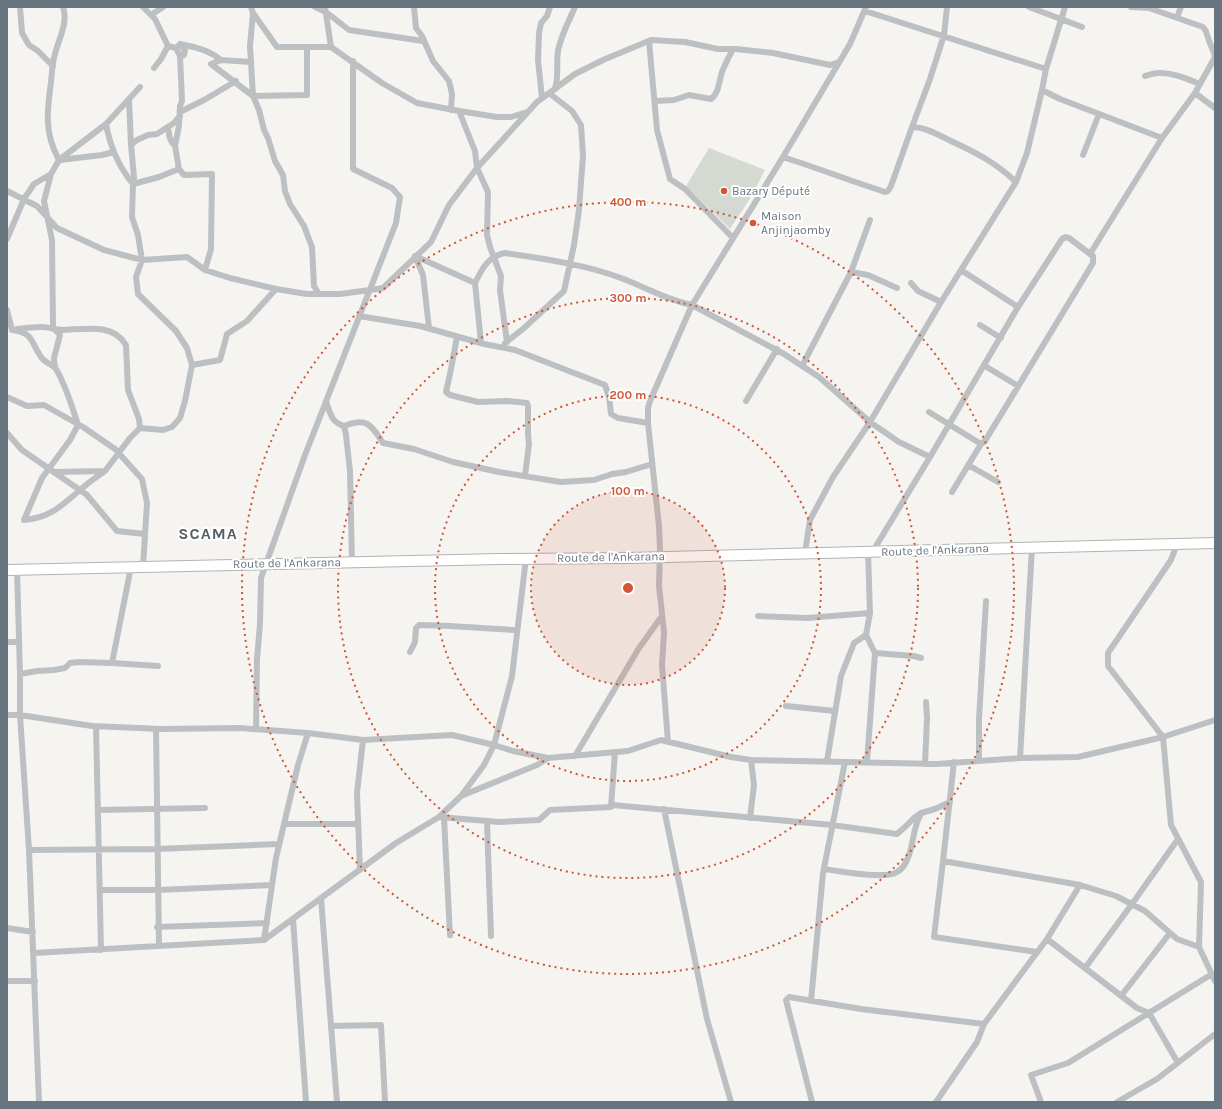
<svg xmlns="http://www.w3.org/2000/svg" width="1222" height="1109" font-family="Karla,sans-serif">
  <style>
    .green { fill: #d4d9d1 }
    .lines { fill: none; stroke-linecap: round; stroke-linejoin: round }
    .primary-casing { stroke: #b0b4b7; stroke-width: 12 }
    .street { stroke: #bcc0c3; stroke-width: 6 }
    .primary { stroke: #fff; stroke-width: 10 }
    .ring { fill: none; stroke: #d05636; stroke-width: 2; stroke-dasharray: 2 4 }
    .poi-dot { fill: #d05636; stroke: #fff; stroke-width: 1.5 }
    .labels { text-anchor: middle; stroke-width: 4; stroke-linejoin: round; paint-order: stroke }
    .poi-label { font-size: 12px; fill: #67757f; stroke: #fff; text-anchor: start }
    .street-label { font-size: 12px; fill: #67757f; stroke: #fff }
    .district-label { font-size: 16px; font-weight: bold; letter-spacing: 1px; fill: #545e65; stroke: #fff }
    .centre { fill: #d05636; stroke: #fff; stroke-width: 2 }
    .ring-label { font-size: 12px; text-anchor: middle; font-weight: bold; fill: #d05636; stroke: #fff; stroke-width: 4; stroke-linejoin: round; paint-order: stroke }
  </style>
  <rect width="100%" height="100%" fill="#f5f4f1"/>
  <path class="green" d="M709,148L765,170L751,197L730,229L686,186Z"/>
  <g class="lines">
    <g class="primary-casing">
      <path id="primary" d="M7,570L500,559L629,558L1215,543"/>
    </g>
    <path class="street" d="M20,7L22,33L29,45L38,51L53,66
      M143,7L155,19L168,46L176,48
      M251,7L253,13L277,47H331L382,83L417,103L459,111L475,151L477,168L488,192L487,235L490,247L501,276L500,290L507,342
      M315,7L326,12L349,30L423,41
      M325,7L331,47
      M414,7L416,28L422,36L433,61L449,81L452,94L451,110
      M866,7L850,44L783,157L692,305L784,354L819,377L870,422L899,442L930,457L873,551
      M1029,7L1082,27
      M865,11L1046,69
      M253,13L250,46L253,96L259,110L264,130L268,138L275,161L283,175L285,191L290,204L304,226L312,247L314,286L319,294
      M151,15L163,7
      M1177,17L1181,7
      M649,41L657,130L670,179L685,189L733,238
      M180,44L185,50L184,55L180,56L176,48L180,44C195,47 209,50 221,60
      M180,56L182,101L180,106L179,126L175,146L179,169L184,175L212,174L211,249L205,270
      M251,62L221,60L211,64L253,96L307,95V47
      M154,68L161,59L168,46
      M1145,76C1149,75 1154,73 1158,73C1172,72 1187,79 1200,84
      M140,87L106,124C110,146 119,167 133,184L134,177L131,145L137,140L148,135L157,134L174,123L180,116
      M555,89C559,76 556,64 558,51C561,35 569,21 575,7
      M1042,90L1060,99L1162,138
      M1195,93L1215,108
      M542,98L538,60L539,33L541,23L547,16L550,7
      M129,99L131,145
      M655,101L674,100L689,95L711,99C719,93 719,81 722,72C725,64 729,57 733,49
      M459,111L497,117H511L527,112
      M180,112L204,100L236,81
      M168,127C169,134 169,141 175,146
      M912,127L930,79L944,35L947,7
      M1083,155L1099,114
      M783,157C817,168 851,181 885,192L888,191L891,186L912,127C926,127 940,136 953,142C977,153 996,163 1016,182
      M59,160C44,133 47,111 51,82C52,74 52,66 54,58C57,42 69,23 63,7
      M60,160L102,155L114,152
      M7,191L37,206L57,228L104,250L142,260L187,257L205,270L230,278L276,289L307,294H340L370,290L383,288L431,242L449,205L477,168L537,102L575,74L603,60L651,40L685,42L718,49H736L773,53L830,65L839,62
      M7,239L24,199L34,184L51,174
      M415,256L475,283L481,343
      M415,256L423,275L429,328
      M961,270L1018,307
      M851,272L868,275L897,288
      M475,283C482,269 488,256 505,253C544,259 583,264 621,278C645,287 667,300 692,305L650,401L648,408V423L659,526L660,549L659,586L664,632L662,665L668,742
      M911,283L918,291L941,302
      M7,310L12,330
      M359,316L420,326L484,344L515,350L605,385L609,397L611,414L618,418L648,423
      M980,325L1001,338
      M17,329C25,328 34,327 42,327C49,327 56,330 63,330C85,329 113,323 126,345L128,390L139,419L140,428
      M12,330C34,333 30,341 41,357C45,363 52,364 56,369C66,386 72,406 78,425L70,440L42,478L24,520
      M457,337L451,369L446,392L450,395L478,402L507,401L527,403L528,406V434L529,444L525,476
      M505,343L523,329L564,291L574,245L579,210L583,155L581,125L572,111L549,93
      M192,365L220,360L227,334L247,321L276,289
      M802,366L851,272L870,220
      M985,366L1018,386
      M55,368L54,358L60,335L54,329L53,325L52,240L44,201L51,174L59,160L106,124
      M7,397L27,406L44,405L83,427L115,449L142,479L147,503L143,567
      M746,401L777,349
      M326,402C331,414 331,422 344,426C366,417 371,424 383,443L414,449L453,462L499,472L561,482L594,480L612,474L626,472L652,464
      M929,412L981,444L985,441L1093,263V256L1090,254
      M344,426L346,435L350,471L352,562
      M7,433L22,450L87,495L117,531L145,534
      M930,457L1018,307L1062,239L1066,237L1069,238L1090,254L1162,138L1195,93L1215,57C1214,51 1212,49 1210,43C1207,38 1208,32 1203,27L1149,8L1131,7
      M968,465L998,482
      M55,472L105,471L130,438L140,428L163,430L172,427L180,418L185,401L192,365L187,348L176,331L138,294L136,277L142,260L138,235L132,217L133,184L159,177L179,169
      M952,492L981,444
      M24,520C50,518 61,506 80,490C88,483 96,477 105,471
      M1177,544L1171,560L1108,653V666L1163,737L1171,825L1201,882L1199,947L1215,981
      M868,551L870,613L866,635L875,653L914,656L921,658
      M805,552L810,520L833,477L870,422L941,302L1016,182L1027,153L1042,90L1046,69L1065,7
      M131,567L112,663L158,666
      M17,569L20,674V715L29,850L39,1102
      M758,616L807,618L870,613
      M7,642H19
      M410,652L415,642L416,628L419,625C452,625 484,629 517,630
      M20,674L37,671L54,670L65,668L70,663L80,662L112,663
      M786,706L835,711
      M7,715H20L92,726L161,729L240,728L308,733L298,765L276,858L264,940
      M96,727L101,950
      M156,729L159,946
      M256,729L257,659L260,624L261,578L305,455L396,223L400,197L392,188L353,169V61
      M308,733L363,740
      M575,756L639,648L662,616
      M1020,758L1078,757L1163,737L1215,720
      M979,760V719L986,601
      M827,761L841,676L854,643L866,635
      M867,762L875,653
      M954,762L943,861L1080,885L1116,896L1145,911L1177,939L1199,947
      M925,764L927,719L926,702
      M461,796L537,765L548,758L628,751L661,740L731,757L751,760L937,764L1020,758L1032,547
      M612,805L832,825L897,834L905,827L914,818L921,813L935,809L950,802
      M664,809L707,1019L731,1102
      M98,810L205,808
      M439,817L499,822L539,820L550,810L611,807L615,752
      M444,818L450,935
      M750,818L754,785L751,760
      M487,822L491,936
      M284,824H358
      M29,850L157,849L279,844
      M943,861L934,937L1037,952
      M824,869C839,871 885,880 897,872C903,869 907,861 909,855C914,841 913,827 921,814
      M360,870L357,793L363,740L452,735L494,745L513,751L548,758
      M100,890H158L272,885
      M321,898L337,1102
      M293,919L306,1102
      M157,927L267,923
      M7,928L33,932
      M1047,939L1080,885
      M34,953L264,940L396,843L439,817L461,796L484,765L494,745L512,676L526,558
      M1085,968L1132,904L1178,839
      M7,981H35
      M1121,996L1170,933
      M811,1001L823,873L845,762
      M331,1026L381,1025L385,1102
      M812,1102L786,1000L789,997L861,1009L984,1024L1047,939L1137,1008L1149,1013L1178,1063
      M936,1102L977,1042L984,1024
      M1041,1102L1031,1075L1068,1063L1212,974
      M1117,1102L1157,1079L1215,1034"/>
    <use href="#primary" class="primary"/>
  </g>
  <circle cx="628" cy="588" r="97" fill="#d05636" fill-opacity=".12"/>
  <g class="ring">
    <circle cx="628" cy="588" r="97"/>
    <circle cx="628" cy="588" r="193"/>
    <circle cx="628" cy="588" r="290"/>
    <circle cx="628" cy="588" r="386"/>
  </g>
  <g class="poi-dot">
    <circle cx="724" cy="191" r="4"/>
    <circle cx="753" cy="223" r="4"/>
  </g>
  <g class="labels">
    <g class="poi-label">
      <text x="732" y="195">Bazary Député</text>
      <text x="761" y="220">Maison<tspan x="761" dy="14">Anjinjaomby</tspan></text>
    </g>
    <g class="street-label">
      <text transform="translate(935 550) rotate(-2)" y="4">Route de l'Ankarana</text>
      <text transform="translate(611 557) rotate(-1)" y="4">Route de l'Ankarana</text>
      <text transform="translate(287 563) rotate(-1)" y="4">Route de l'Ankarana</text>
    </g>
    <g class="district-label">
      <text x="208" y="539">SCAMA</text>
    </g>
  </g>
  <circle cx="628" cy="588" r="6" class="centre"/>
  <g class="ring-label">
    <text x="628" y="206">400 m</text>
    <text x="628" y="302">300 m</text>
    <text x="628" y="399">200 m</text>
    <text x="628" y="495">100 m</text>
  </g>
  <rect width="1222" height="1109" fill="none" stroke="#67757f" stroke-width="16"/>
</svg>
